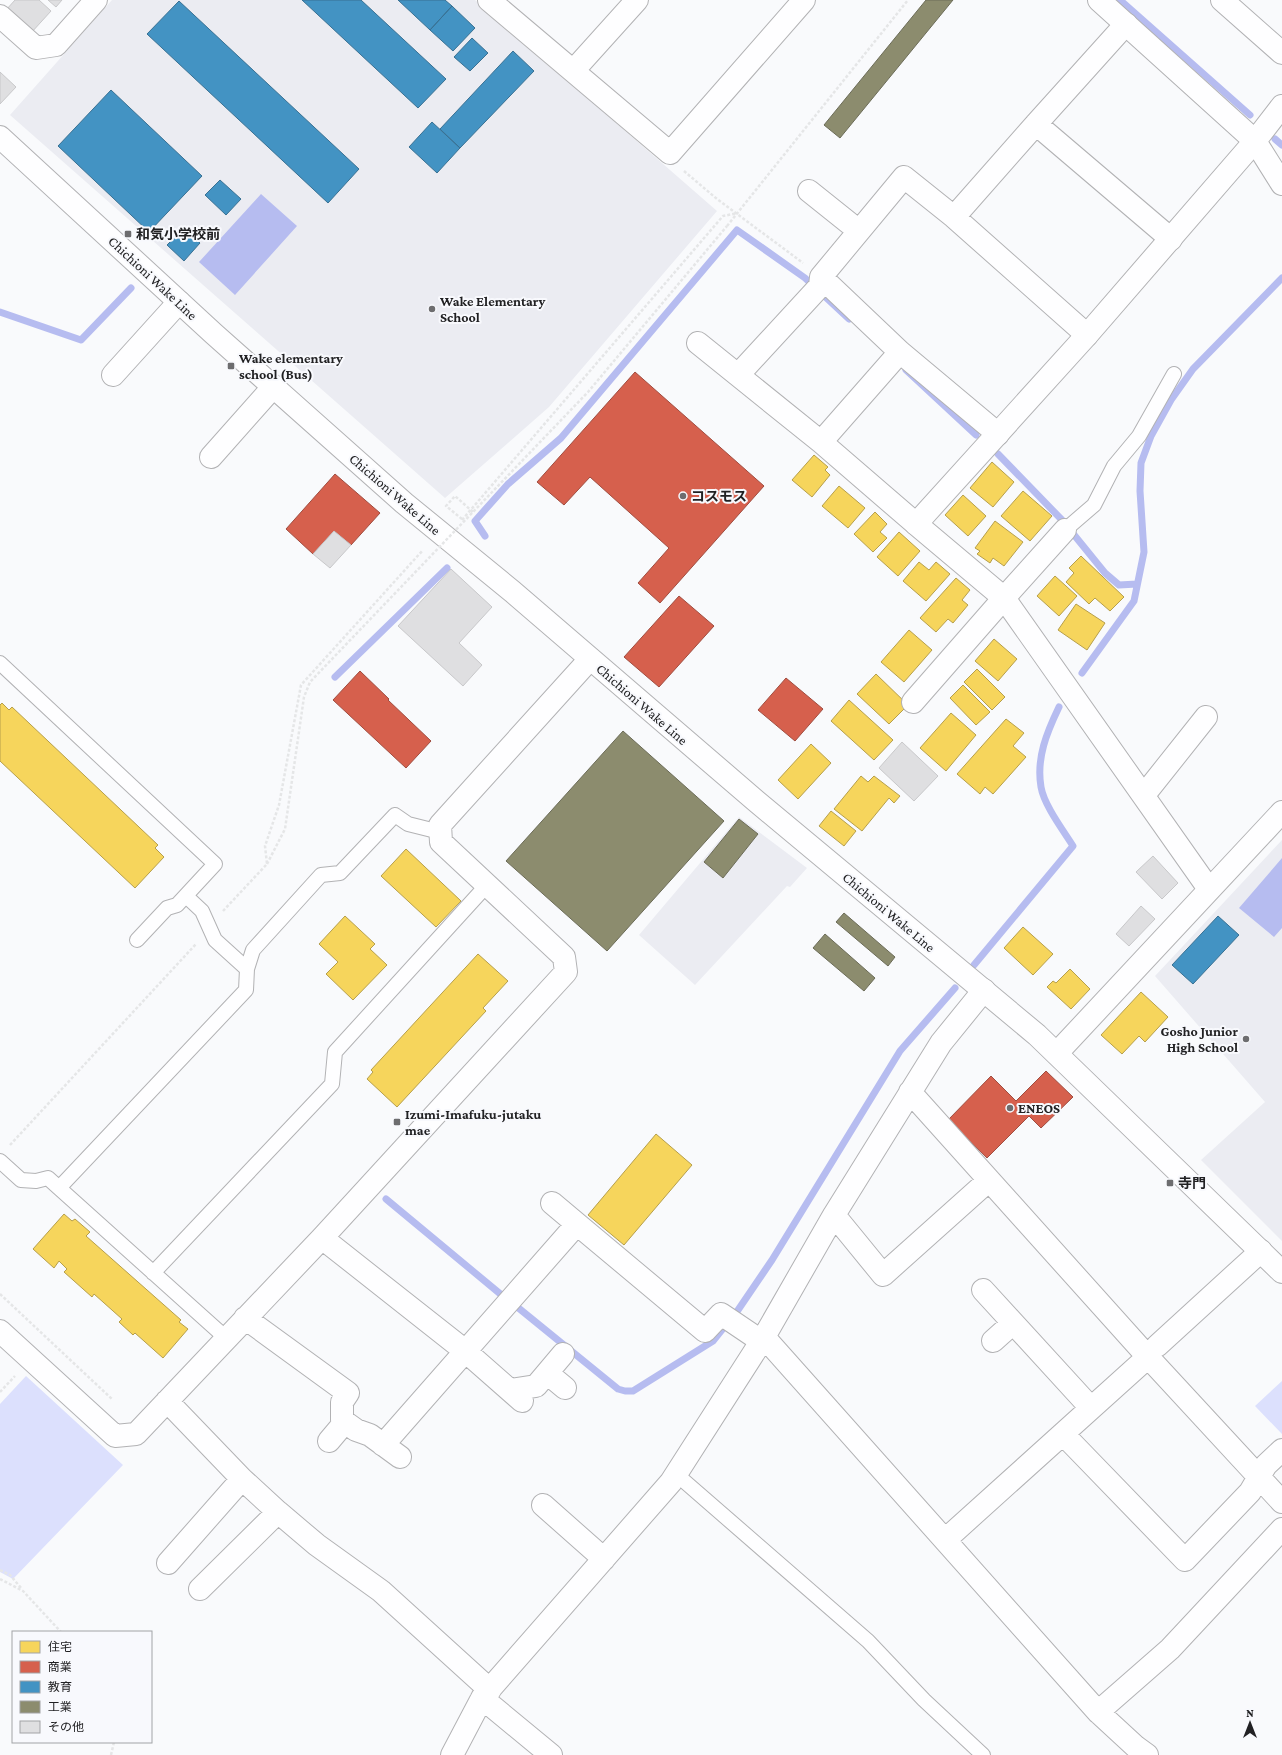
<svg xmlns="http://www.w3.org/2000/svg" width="1282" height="1755" font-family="'Crimson Pro','Noto Sans JP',serif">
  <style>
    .built { fill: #ebecf2 }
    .green { fill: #dce0fd }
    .water { fill: #b6bcf0 }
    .homes { fill: #f6d55c; stroke: #b69f4b }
    .shops { fill: #d6604d; stroke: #a04d40 }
    .schools { fill: #4393c3; stroke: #397193 }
    .industry { fill: #8c8c6e; stroke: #6c6c58 }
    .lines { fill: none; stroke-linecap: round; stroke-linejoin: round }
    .stream { stroke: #b6bcf0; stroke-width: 7 }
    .building { fill: #dfdfe1; stroke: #c8c8ca }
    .service-casing { stroke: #b2b2b4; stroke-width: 16 }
    .minor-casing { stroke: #b2b2b4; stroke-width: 24 }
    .tertiary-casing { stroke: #b2b2b4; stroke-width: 24 }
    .secondary-casing { stroke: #b2b2b4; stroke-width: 24 }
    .path { stroke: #e5e6e7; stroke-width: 2.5; stroke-dasharray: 3 2; stroke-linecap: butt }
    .service { stroke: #fefeff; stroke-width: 14 }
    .minor { stroke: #fefeff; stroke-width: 22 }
    .tertiary { stroke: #fefeff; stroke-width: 22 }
    .secondary { stroke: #fefeff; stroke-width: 22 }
    .path-bridge { stroke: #e5e6e7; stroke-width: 2.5; stroke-dasharray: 3 2; stroke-linecap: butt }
    .poi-dot { fill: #6d6d6f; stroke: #f8f9fd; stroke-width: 1.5 }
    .labels { text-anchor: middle; stroke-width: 4; stroke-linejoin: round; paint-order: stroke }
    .poi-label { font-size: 14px; font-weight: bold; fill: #212123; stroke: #f8f9fd; text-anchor: start }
    .street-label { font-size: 14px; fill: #212123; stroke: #f8f9fd }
  </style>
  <rect width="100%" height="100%" fill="#f9fafc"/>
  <path class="built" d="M112,0H475L717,211L549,407L445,498L10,115Z
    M739,817L807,868L790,887L787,886L695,985L639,935Z
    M1282,840V1241L1201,1160L1265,1102L1155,976Z"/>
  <path class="green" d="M26,1376L123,1465L13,1579L0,1572V1404Z
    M1282,1381V1434L1255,1406Z"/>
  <path class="water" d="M261,194L297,226L235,295L199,262Z
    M1282,858V928L1274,937L1239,908Z"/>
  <path class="homes" d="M814,455L828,467L825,470L830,475L812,497L792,480Z
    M992,462L1014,482L993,507L970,488Z
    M839,486L865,508L848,528L822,506Z
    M1023,491L1052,516L1030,541L1001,516Z
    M963,495L986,516L968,536L945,515Z
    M875,512L887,524L880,532L887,538L873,552L854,534Z
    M995,521L1023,542L1004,566L993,558L990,563L977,554L980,551L975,548Z
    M899,532L920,551L898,576L877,557Z
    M1081,556L1124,597L1110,611L1095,598L1089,604L1066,582L1074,573L1069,568Z
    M919,562L929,570L936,562L950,574L926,601L903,581Z
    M1055,576L1077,596L1059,616L1037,596Z
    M956,578L970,590L962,600L968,605L953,623L948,619L936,632L920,618Z
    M1076,604L1105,623L1087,650L1058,630Z
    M909,630L932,650L904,682L881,662Z
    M994,639L1017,659L998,681L975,661Z
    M977,669L1005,697L992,710L964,682Z
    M876,674L908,705L889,724L857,694Z
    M963,685L990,712L976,725L950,698Z
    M849,700L893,740L874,760L831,721Z
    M2,703L9,710L12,707L158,845L155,848L164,857L135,888L0,761V705Z
    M951,713L976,735L946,771L920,748Z
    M1006,719L1024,733L1013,746L1026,757L993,794L985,787L980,794L957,774Z
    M811,744L831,763L798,799L778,780Z
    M861,776L868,782L874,776L900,796L894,803L889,798L862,831L834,809Z
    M831,811L856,831L844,846L819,826Z
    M406,849L461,901L436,927L381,876Z
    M345,916L375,944L370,949L387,965L353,1000L326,974L338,962L319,944Z
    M1023,927L1053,954L1033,975L1004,948Z
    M478,954L508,981L483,1008L486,1011L397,1107L367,1079L373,1072L371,1070Z
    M1070,969L1090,989L1071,1009L1047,987L1053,981L1056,983Z
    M1141,992L1168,1017L1145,1042L1139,1036L1122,1054L1101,1035Z
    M656,1134L692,1165L624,1245L588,1215Z
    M64,1214L72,1221L75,1219L90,1232L86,1236L181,1320L179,1322L188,1329L163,1358L135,1333L133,1335L119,1322L122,1319L94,1294L92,1297L64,1272L67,1269L59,1261L54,1268L33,1249Z"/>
  <path class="shops" d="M635,372L764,486L660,603L638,583L669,548L590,477L564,505L537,482Z
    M335,474L380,513L351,545L334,531L313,554L286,529Z
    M679,596L714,626L659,687L624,657Z
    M360,671L389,699L388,700L431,741L406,768L333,700Z
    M786,678L823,709L795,741L758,710Z
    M1046,1071L1073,1097L1041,1128L1029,1116L987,1158L948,1120L991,1076L1016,1101Z"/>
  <path class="schools" d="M302,0H361L446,79L418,108Z
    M398,0H445L452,6L430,30Z
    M179,1L359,169L328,203L147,34Z
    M452,6L475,28L453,51L430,30Z
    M472,38L488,53L470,71L454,57Z
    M513,51L534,71L460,148L440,129Z
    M111,90L202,176L149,232L58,146Z
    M432,122L460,148L437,173L409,147Z
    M220,180L241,199L226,215L205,195Z
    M184,228L200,243L184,261L167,245Z
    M1218,916L1239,935L1193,984L1172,965Z"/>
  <path class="industry" d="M926,0H953L840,138L824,125Z
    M623,731L724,821L607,951L506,861Z
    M739,819L758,834L723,878L704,862Z
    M844,913L895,957L888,966L836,922Z
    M825,934L875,978L864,991L813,948Z"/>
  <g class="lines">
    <path class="stream" d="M1120,0L1250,115
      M1275,139L1282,145
      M0,312L81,340L131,288
      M906,370L976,435
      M998,454L1062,520L1105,573L1119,585L1137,584
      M485,536L475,521L508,484L561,438L737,230L805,278L849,319
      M1082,673L1134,601L1144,552L1140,491L1141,463L1151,436L1171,400L1193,369L1282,278
      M335,677L447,568
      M974,965L1073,846C1063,830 1044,805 1041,787C1036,758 1047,732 1059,707
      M386,1199L504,1297
      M516,1306L618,1389L625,1391H633L713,1341L725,1326
      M736,1313L772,1260L900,1051L955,988"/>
  </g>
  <path class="building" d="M15,0H39L51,11L31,33L6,10Z
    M48,0H62L56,7Z
    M0,72L16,87L0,104Z
    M334,531L351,545L330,568L313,554Z
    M451,569L492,607L459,643L482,665L463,686L398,626Z
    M902,742L938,776L914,801L879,768Z
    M1153,856L1178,883L1162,899L1136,872Z
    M1141,906L1155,919L1129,946L1116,934Z"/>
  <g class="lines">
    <g class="service-casing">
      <path id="service" d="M1065,530L1094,505L1114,466L1139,436L1174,374
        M0,663L215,864L177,905L167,908L137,940
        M186,896L202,911L215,940L247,969
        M0,1161L21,1180L36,1181L48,1178L59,1188
        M153,1273L332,1084L335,1052L487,885
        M226,1338L59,1188L246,990L247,969L253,950L321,875L340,873L395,815L408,824L440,832
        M676,1474L868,1641L924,1700L983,1755"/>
    </g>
    <g class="minor-casing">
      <path id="minor" d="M489,0L670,153L804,0
        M1222,0L1282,53
        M0,16L36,48L56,45L96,0
        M573,71L637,0
        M1282,106L1255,141L1282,184
        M1036,124L1171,239
        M809,191L859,231
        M954,217L1036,124L1126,24
        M698,343L821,442L916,524
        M113,375L179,302
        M738,375L820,286L821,277
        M998,434L900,352L821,277L904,177L954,217L1087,335
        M821,442L900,352
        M211,457L274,386
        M913,702L1004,598L1065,530
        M1144,795L1206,717
        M1057,1053L1282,812
        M910,1092L1148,1357L1282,1502
        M552,1203L577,1224
        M834,1215L883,1275L988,1181
        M322,1238L464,1350L522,1401
        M983,1290L1091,1408
        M245,1318L348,1393L342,1402V1420L356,1430L370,1435L400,1457
        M0,1331L115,1436L136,1434L322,1238L566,972L564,957L441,842L440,825L590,659
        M764,1337L1098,1712L1136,1747L1147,1755
        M993,1341L1012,1324
        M1157,1346L1261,1251
        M547,1373L565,1388
        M510,1390L536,1386L563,1354
        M167,1401L242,1479L278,1512L317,1545L381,1591L490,1690
        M1063,1434L1185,1560L1250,1492L1266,1465L1282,1450
        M329,1441L345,1422
        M383,1445L577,1224L705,1331L721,1314L761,1341
        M543,1505L604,1559
        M945,1540L1148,1357
        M168,1563L242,1479
        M200,1589L278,1512
        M482,1698L551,1755
        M1098,1712L1170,1649L1282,1529
        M452,1755L482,1698L671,1482L764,1337L834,1215L941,1043L984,990"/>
    </g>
    <g class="tertiary-casing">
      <path id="tertiary" d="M1099,0L1255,141L1087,335L916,524L1004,598L1209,889"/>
    </g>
    <g class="secondary-casing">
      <path id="secondary" d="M0,137L214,334L404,503L513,592L756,801L1037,1035L1282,1272"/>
    </g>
    <path class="path" d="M684,171L717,199L803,263
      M727,226L908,0
      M462,520L723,216L738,213
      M223,911L267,864L265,846L279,805L301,685L423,550
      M10,1145L196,944
      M0,1294L113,1400
      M0,1392L15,1376
      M0,1570L10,1575L22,1589
      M0,1579L23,1591L61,1632
      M111,1755L114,1742"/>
    <use href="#service" class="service"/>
    <use href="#minor" class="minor"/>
    <use href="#tertiary" class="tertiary"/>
    <use href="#secondary" class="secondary"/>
    <path class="path-bridge" d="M462,519L446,506L455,496L473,512
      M267,864L285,829L304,697L310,682L588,392L727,226"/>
  </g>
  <g class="poi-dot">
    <rect x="124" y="230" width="8" height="8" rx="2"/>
    <circle cx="432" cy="309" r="4"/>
    <rect x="227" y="362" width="8" height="8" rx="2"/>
    <circle cx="683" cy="496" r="4"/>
    <circle cx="1246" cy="1039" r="4"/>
    <circle cx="1010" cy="1108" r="4"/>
    <rect x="393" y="1118" width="8" height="8" rx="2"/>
    <rect x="1166" y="1179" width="8" height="8" rx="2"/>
  </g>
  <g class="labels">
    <g class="poi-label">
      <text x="136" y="239">和気小学校前</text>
      <text x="440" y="306">Wake Elementary<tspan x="440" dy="16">School</tspan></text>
      <text x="239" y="363">Wake elementary<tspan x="239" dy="16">school (Bus)</tspan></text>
      <text x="691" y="501">コスモス</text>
      <text x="1238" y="1036" text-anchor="end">Gosho Junior<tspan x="1238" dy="16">High School</tspan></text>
      <text x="1018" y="1113">ENEOS</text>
      <text x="405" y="1119">Izumi-Imafuku-jutaku<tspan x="405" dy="16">mae</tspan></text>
      <text x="1178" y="1188">寺門</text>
    </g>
    <g class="street-label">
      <text transform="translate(153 278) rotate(43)" y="5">Chichioni Wake Line</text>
      <text transform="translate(395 494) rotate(41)" y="5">Chichioni Wake Line</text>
      <text transform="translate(642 704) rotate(41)" y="5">Chichioni Wake Line</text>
      <text transform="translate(889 912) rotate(40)" y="5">Chichioni Wake Line</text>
    </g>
  </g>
  <rect x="12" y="1631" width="140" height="112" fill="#f8f9fd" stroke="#a2a3a6"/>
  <rect x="20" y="1641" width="20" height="12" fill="#f6d55c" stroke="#a2a3a6"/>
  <text x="48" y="1651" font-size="12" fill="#212123">住宅</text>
  <rect x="20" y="1661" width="20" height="12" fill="#d6604d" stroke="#a2a3a6"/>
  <text x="48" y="1671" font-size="12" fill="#212123">商業</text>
  <rect x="20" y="1681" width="20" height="12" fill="#4393c3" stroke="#a2a3a6"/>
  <text x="48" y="1691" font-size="12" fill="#212123">教育</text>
  <rect x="20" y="1701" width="20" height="12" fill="#8c8c6e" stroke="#a2a3a6"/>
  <text x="48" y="1711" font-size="12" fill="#212123">工業</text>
  <rect x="20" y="1721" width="20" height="12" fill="#dfdfe1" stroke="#a2a3a6"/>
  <text x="48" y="1731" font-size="12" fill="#212123">その他</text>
  <g transform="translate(1250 1723)" stroke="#f8f9fd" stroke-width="3" paint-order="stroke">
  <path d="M0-3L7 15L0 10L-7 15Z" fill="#212123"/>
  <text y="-6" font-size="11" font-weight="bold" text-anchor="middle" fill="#212123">N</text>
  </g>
</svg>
